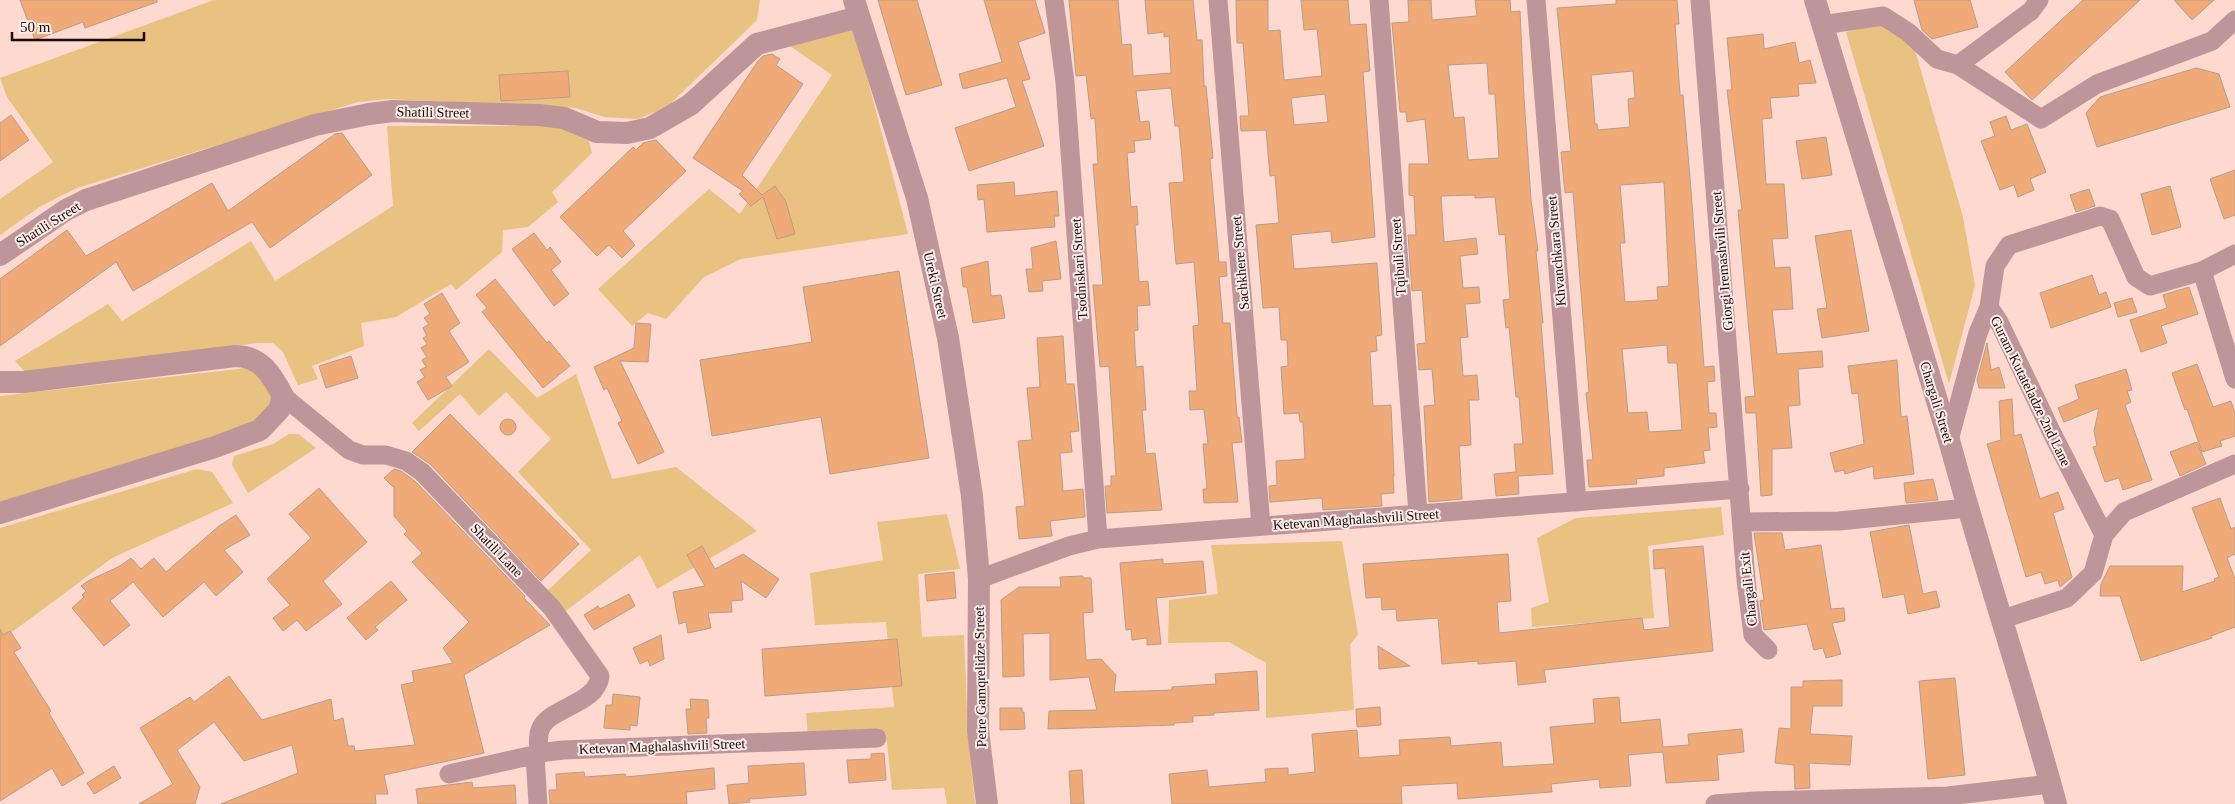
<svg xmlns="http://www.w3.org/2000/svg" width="2235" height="804" font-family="'Times New Roman',serif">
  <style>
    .green { fill: #e9c181; fill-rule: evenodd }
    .building { fill: #efaa77; stroke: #b99d89; fill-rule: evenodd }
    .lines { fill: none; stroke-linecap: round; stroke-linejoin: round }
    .minor { stroke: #be9699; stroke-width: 19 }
    .tertiary { stroke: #be9699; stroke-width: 22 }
    .labels { text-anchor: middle; stroke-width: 4; stroke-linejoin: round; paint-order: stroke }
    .street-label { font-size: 14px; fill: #170b08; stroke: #fbece8 }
  </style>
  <rect width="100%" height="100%" fill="#fed9cf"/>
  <path class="green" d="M214,0H760L757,20L667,107L638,119L604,117L576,108L388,99L358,102L77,188L41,206L0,235V199L53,162L7,97L0,78ZM568,71L570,97L501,101L500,75Z
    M853,23L908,234L741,259L704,277L666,319L648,313L632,326L598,289L709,189L740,214L832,75L787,44Z
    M1879,24L1913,43L1963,217L1975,285L1949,384L1846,32Z
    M548,122L589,141L592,153L552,192L558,202L528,227L503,230L502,252L456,290L451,284L396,317L361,323L364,346L312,366L318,379L298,385L283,352L273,343H257L26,373L15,361L108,304L122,321L251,241L275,281L393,206L387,126H512Z
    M489,349L537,398L576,374L612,479L676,467L757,531L657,589L640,555L563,613L546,592L591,550L518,472L551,439L506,392L479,416L460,394L419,431L412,423Z
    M247,368L256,371L273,396L271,408L248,426L0,504V396Z
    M289,434H298L316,448L248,493L232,465L234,456L273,444Z
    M197,469L212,472L233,503L112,558L4,638L0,633V528Z
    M1721,507L1724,535L1648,546L1654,618L1532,627L1531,608L1549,602L1537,538L1576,518Z
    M947,514L960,569L918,574L922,637L964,635L968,736L975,804H947L944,788L892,790L886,733L808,735L806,713L894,707L886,622L815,625L810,573L883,560L877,522Z
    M1342,541L1358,634L1350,645L1354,710L1266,718V663L1229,642L1168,643L1169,600L1218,594L1211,545Z"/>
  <path class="building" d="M20,0H157V2L85,28L83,22L35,40Z
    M878,0H917L942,85L906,95Z
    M984,0H1035L1045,33L1018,42L1030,79L1022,81L1044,146L969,171L955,128L1016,107L1007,78L963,89L959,74L1002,62Z
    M1069,0H1118L1122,45L1131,44L1133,76L1171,73L1169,36L1164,37V32L1148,34L1145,0H1193L1197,40H1202L1204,86H1206L1213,158L1210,159L1219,262H1226L1227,276L1219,277L1223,323H1230L1237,417H1239L1242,442L1232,443L1238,502L1204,503L1203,489H1207L1203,444H1208L1204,409L1190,410L1189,391H1197L1193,326L1199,325L1194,262L1176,264L1169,183L1184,182L1179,126H1175L1171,88L1136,91L1140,122L1149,121L1151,139L1134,141L1135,152L1127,153L1131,207L1137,206L1138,225H1135L1139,282L1148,281L1150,305L1137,306L1138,330L1134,331L1136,367L1143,366L1146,410H1142L1146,454L1155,453L1162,510L1107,513L1105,486H1111V476H1116L1109,366L1100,367L1093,285H1103L1093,164H1098L1095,118L1091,119L1086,75L1076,76Z
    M1236,0H1268V31L1280,30L1284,80L1322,76L1317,29L1304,30L1301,0H1348L1350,25L1366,24L1370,71L1363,72L1375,237L1332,243L1331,231L1291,235L1294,269L1377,263L1382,335L1376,336L1377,351L1370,352L1373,406L1391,405L1394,476H1393L1394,493L1381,494L1382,506L1323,510L1322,498L1270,502L1269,486L1277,485L1276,461L1305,459L1303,422H1300L1299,413L1284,414L1281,367L1288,366L1287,340H1281L1279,307L1263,308L1256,225L1279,223L1275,175L1270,176L1266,130L1241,131L1240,116H1249L1243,43H1237ZM1325,94L1328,122L1294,125L1291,98Z
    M1408,0H1431L1432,20L1477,16L1475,0H1510L1511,12L1520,11L1524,98L1531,200L1538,251H1536L1543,323H1541L1553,474L1518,476L1519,494L1496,496L1494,474L1516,472L1514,444H1523L1519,397H1516L1509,327L1506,328L1503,300L1510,299L1505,234L1499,235L1495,197L1475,198V195L1441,196L1444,242L1476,238L1478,254L1460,256L1463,288L1479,287L1480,303L1465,304L1468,337L1460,338L1463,376L1477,375L1479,400H1469L1471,445L1459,446L1462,499L1429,502L1424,406L1435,405L1432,369L1419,370L1417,344L1426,343L1422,290L1412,291L1408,235H1416L1414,196L1409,195V164H1429L1425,119L1407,122L1406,112H1400L1392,23L1409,22ZM1487,63L1489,94H1495L1499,158L1468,160L1464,117L1454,118L1448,65Z
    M1616,0H1677L1679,24H1675L1680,95H1683L1691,190L1704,367L1714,366L1715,381L1707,382L1709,413H1716L1717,427L1708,428L1710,450L1703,451L1705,463L1664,468V476L1636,479L1637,484L1589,487L1587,460H1593L1586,393L1589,392L1573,192L1565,193L1561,152L1571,151L1557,8L1616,4ZM1633,71L1635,98L1628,99L1630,127L1598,130L1597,124H1595L1591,75ZM1664,182L1669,286L1657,287L1658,300L1625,302L1620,243H1625L1620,185ZM1667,345L1668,363H1677L1682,430L1649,432L1647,412L1628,413L1622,349Z
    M1914,0H1970L1978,27L1932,39L1922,30Z
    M2083,0H2140L2032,100L2005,72Z
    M2174,0H2214L2192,20Z
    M1763,34L1764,49L1795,42L1799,63L1810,60L1816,83L1798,84L1799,96L1770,98L1772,118L1762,119L1766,184H1784L1788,238L1772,239L1775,268L1790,267L1793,309L1772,310L1777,354L1822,351L1823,367L1798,369L1800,405L1788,406L1792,448L1772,449V495L1761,496L1756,413H1746L1745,397L1755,396L1738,210H1742L1727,90H1732L1727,38Z
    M772,54L780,59L776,65L803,84L742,175L762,195L775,186L786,202L795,234L777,239L763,197L751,206L739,194L743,191L693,158L758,61L763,56Z
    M2196,68L2219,74L2230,107L2097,147L2086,113L2100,97Z
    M568,71L570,97L501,101L499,75Z
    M11,115L29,140L0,161V123Z
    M2006,116L2011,130L2027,124L2046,172L2030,179L2034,190L2018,197L2014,185L2000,190L1981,141L1995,136L1990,122Z
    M342,133L372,175L270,248L252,222L133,291L116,262L0,346V279L67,230L86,256L212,183L228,211L335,134Z
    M1826,137L1832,175L1802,179L1796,141Z
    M656,140L686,171L623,231L635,245L622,258L609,245L597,256L560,217L633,147L636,150L643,143Z
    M2235,170V215L2224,219L2210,179Z
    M1014,182L1015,196L1057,191L1059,216H1054L1055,227L987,232L984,199L978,200L977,185Z
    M2170,186L2181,227L2152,235L2141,194Z
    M2089,189L2095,206L2076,212L2070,195Z
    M1851,230L1869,331L1822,338L1817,309L1827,308L1815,236Z
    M534,233L547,250L550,247L561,262L551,270L569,294L554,306L512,249Z
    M1056,241L1061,279L1042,281L1043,291L1029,292L1026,269H1033L1031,248Z
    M988,261L991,296L1001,295L1005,318L973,323L967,287H963L961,268Z
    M899,271L929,458L830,474L821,417L712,436L700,360L812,342L803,287Z
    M2092,275L2099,295L2106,292L2111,307L2051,328L2040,293Z
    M495,279L547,343L549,341L570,366L543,388L482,312L487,308L476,295Z
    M2189,287L2198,314L2161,326L2167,343L2141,352L2130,320L2167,308L2163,295Z
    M442,293L460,323L449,331L469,362L446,377L452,386L428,400L417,382L425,377L420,370L426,367L422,360L427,357L421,348L427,344L423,338L427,336L423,328L429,324L424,318L430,314L424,304Z
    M2132,298L2137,312L2118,317L2114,303Z
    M636,323L651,324L648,362L620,361L664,452L638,464L618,423L622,421L607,388L604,390L594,367L634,348Z
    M1063,336L1066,384H1074L1079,431L1070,432L1072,452L1060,453L1063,491L1083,489L1085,517L1050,521L1052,536L1019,539L1016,507L1025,506L1018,441L1032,440L1027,388L1040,387L1037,338Z
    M1987,343L1991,370L1999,367L2005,388H1979L1977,380Z
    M351,356L358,378L326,388L319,366Z
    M1897,360L1901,417L1907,416L1914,474L1874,479L1873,466L1845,474L1844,470L1835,472L1830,453L1864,444L1858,393L1852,394L1848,366Z
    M2197,364L2213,407L2231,401L2235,414V436L2220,441L2222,446L2202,452L2187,409L2185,410L2172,373Z
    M2126,369L2132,390L2127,391L2131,402L2125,405L2152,480L2123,490L2119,478L2105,482L2093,447L2097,446L2094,431L2099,408L2064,422L2058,408L2079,399L2075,385Z
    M2012,399L2014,436L2021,434L2040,499L2058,492L2064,509L2053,513L2072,577L2060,587L2058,580L2045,584L2041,572L2026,577L1987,444L2001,440L1999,401Z
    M450,414L579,544L541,581L430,464L412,452Z
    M500 427a8 8 0 1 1 16 0a8 8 0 1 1-16 0Z
    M2197,442L2206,464L2180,476L2170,452Z
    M394,469L401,471L415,481L525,596L524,598L550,625L464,675L484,753L384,775L388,794H375L376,804H221L298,773L292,745L244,761L214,722L177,750L200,787L195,804H139L173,784L140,728L190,697L194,702L229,676L262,720L331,699L334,721L343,718L348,746H354L355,751L415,745L401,685L414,682L412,671L453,663L443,648L469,622L412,562L422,553L404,534L407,531L394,516V488L384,478Z
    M1933,479L1938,500L1906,503L1904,483Z
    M319,488L367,542L323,581L342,604L306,631L297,620L283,631L273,618L290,605L267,579L311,538L289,514Z
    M2220,498L2231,529L2235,527V554L2227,558L2235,579V627L2211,636L2212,638L2141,661L2120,596H2100L2101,584L2110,566H2183L2182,592L2215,581L2214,579L2219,577L2192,508Z
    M236,515L250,535L224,550L243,572L216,596L204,582L163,617L133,582L110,601L130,625L104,646L72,608L84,597L82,595L86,591L81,586L88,581L120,566L131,558L141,569L154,558L166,572L219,526Z
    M1909,525L1923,594L1936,591L1940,607L1908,614L1904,594L1883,598L1870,532Z
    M1754,533H1782L1785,550L1821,545L1831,609L1844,608L1845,621L1832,623L1841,654L1826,658L1823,648L1814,650L1807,624L1764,630L1760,601L1764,600Z
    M702,546L715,569L743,554L779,579L766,598L741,581L743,600L731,601L732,612L708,613L711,628L688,633L686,622L679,624L673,592L705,586L687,555Z
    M1703,546L1713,651L1544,670L1546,682L1518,685L1516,661L1478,664V661L1442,664L1438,618L1397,621L1396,609L1382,610L1381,597L1366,598L1363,564L1508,554L1511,601L1497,602L1499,633L1642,618L1644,630L1670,627L1665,568L1654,569L1653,550Z
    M1163,559V564L1203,561L1206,593L1156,598L1161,644L1147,645V638L1132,640L1131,629L1126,630L1120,563Z
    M954,572L956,598L927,601L925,575Z
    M1083,576V578H1091L1093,612L1083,613L1086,660L1101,659L1116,675L1114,692L1172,690V687L1216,684L1215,674L1257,671L1259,710L1214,713V715L1193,716V722L1174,723V725L1048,729L1049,711L1097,710L1089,677L1050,680V633L1023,634L1024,676L1003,677L1001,600L1019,587H1061L1060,577Z
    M391,581L407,600L375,627L378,630L366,640L347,618Z
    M629,594L635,606L594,630L584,615L598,606L600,609Z
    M0,629L3,635L10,631L21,648L14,652L51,711L49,713L84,773L62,786L52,768L0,801Z
    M661,635L664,659L650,666L648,660L640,664L633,648Z
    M897,639L902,686L765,696L762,649Z
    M1378,646L1410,666L1379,669Z
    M1955,678L1965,775L1928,779L1919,681Z
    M1842,680V706H1813L1810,734L1852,736L1850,765L1809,763L1810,788L1795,789L1794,765L1775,763L1779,728L1791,729V687H1803V681Z
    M613,694L640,697L637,726L630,725V730L604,728L606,705H612Z
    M1619,697L1621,723L1660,719L1663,747L1689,745L1688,734L1742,729L1744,752L1717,755L1719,780L1666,783L1663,752L1628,755L1631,786L1600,788L1599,779L1551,784L1552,792L1458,799L1457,783L1401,786L1402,804H1172L1169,774L1207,770L1209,787L1266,782L1265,769L1288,768V775L1315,772L1312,734L1357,730L1359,758L1400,755L1399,740L1450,737L1451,746L1501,742L1503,767L1554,764L1550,727L1595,723L1593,699Z
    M690,699L708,700L709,718H706L707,733L688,734L686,709H691Z
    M1380,707L1381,725L1357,727L1356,709Z
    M1000,708H1022V712H1024L1025,729L1000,730Z
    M884,753L886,780L849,783L847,760L871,759V754Z
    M804,763L806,795L749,799L750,802L729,804L727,785L749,783L748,766Z
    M114,766L121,778L94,794L87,783Z
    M714,768L715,789L686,792L687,804H550L549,790H557L556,774L584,772L585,777L625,774L626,777Z
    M1082,770L1084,804H1071L1069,771Z
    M472,782L473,788L515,785L516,804H418L416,789Z"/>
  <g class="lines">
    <path class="minor" d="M1054,0L1065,82L1098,539
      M1218,0L1261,526
      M1379,0L1418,514
      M1536,0L1577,502
      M1700,0L1746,580L1753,635L1768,650
      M1822,25L1883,16L1908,32L1937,59L1958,65L2031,11L2039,0
      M1958,65L2041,119L2097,84L2212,41L2235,20
      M2202,271L2235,379
      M283,396L349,450L363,455H386L406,461L422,472L552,608L600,676C597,705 548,707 540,730C537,738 539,746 539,754
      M1949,440L1978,333L1989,307
      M1742,522L1839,521L1967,508
      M2104,535L2052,433L1999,322L1989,307L1995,266L2009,245L2100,216L2110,219L2136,277L2150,286L2202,271L2235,254
      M979,579L1069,546L1098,539L1740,489
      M2003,619L2067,598L2093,573L2104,535L2124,512L2235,464
      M535,756L538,804
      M449,774L547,752L563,750L877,738
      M1715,804L1755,801L1948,796L2050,784"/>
    <path class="tertiary" d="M854,0L917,198L948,338L972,496L979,579L978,731L987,804
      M1815,0L1949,440C1982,562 2023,682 2056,804
      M0,255L66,210L86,200L315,125L369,114L393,111L539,115L564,118L597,132L627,133L650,128L690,105L757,44L859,17
      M0,382H24L235,356C261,356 272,375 283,396L279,410L260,430L215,447L0,513"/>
  </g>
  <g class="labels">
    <g class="street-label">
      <text transform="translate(433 112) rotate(1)" y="5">Shatili Street</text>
      <text transform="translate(48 224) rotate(-32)" y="5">Shatili Street</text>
      <text transform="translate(1556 251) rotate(-95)" y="5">Khvanchkara Street</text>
      <text transform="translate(1398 257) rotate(-94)" y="5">Tqibuli Street</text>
      <text transform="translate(1722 261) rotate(-95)" y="5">Giorgi Iremashvili Street</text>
      <text transform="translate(1240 263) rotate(-95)" y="5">Sachkhere Street</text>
      <text transform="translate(1079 269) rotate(-94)" y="5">Tsodniskari Street</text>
      <text transform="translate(936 285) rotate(77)" y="5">Ureki Street</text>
      <text transform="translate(2031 391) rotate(64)" y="5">Guram Kutateladze 2nd Lane</text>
      <text transform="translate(1937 402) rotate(73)" y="5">Chargali Street</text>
      <text transform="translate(1356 519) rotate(-4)" y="5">Ketevan Maghalashvili Street</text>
      <text transform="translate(497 550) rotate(46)" y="5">Shatili Lane</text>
      <text transform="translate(1748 589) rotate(-96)" y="5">Chargali Exit</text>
      <text transform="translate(980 677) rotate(-91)" y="5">Petre Gamqrelidze Street</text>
      <text transform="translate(662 746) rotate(-2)" y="5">Ketevan Maghalashvili Street</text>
    </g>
  </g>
  <path d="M12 32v8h132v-8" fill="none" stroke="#170b08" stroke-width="2.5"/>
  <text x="20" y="32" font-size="15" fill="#170b08" stroke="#fbece8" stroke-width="4" paint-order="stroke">50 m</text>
</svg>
